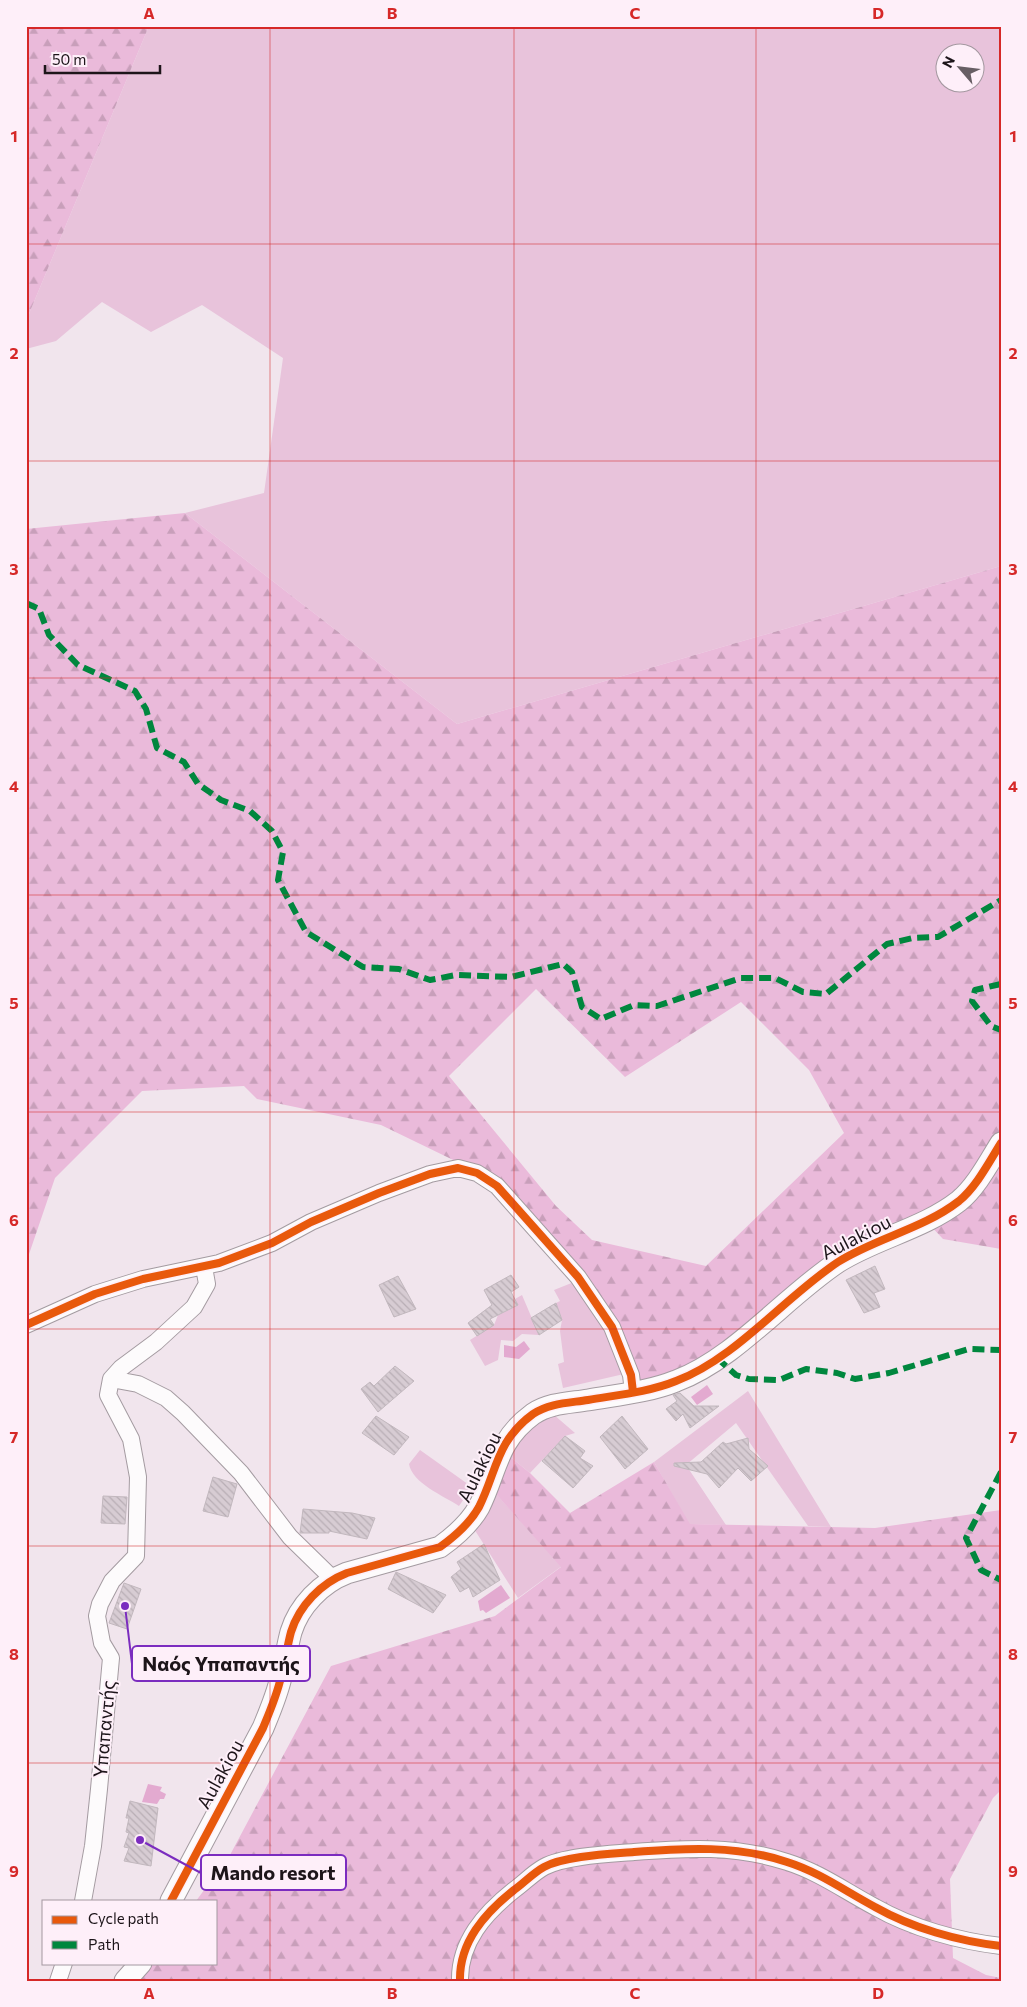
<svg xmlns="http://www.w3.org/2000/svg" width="1027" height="2007" font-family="Commissioner,sans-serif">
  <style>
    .green { fill: #e8c3db; fill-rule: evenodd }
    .forest { fill: url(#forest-firs); fill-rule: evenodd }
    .water { fill: #e3aad0 }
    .building { fill: url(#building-back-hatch); stroke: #c2b8be }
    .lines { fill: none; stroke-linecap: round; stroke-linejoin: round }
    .minor-casing { stroke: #a49ba1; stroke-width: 18 }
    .tertiary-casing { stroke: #a49ba1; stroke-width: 23 }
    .minor { stroke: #fdfbfc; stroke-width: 16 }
    .tertiary { stroke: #fdfbfc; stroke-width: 21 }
    .quiet { stroke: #00873e; stroke-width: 6; stroke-dasharray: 12 6; stroke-linecap: butt }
    .cycleway-casing { stroke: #feeff9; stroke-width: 11 }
    .cycleway { stroke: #e8590c; stroke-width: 8 }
    .grid { fill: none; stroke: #d62828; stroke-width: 1; stroke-opacity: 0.55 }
    .labels { text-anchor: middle; stroke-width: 4; stroke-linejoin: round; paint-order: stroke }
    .street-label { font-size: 19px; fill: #1d151a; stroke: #feeff9 }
    .leader { fill: none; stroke: #7b2cbf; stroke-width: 2 }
    .callout-dot { fill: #7b2cbf; stroke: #feeff9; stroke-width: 2 }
    .callout { fill: #feeff9; stroke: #7b2cbf; stroke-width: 2 }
    .callout-label { font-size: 20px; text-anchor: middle; font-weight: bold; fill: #1d151a }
    .neatline { fill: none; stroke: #d62828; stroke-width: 2 }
    .grid-label { font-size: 16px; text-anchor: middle; font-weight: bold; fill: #d62828 }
  </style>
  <defs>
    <pattern id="forest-firs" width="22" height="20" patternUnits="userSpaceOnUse" patternTransform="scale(1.25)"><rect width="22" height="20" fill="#eabada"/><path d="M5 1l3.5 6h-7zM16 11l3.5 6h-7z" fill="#c89fba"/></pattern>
    <pattern id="building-back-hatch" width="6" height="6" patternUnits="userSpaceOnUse" patternTransform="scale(1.25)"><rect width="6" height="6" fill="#d7ccd3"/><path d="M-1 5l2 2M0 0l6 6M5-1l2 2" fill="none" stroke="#b8aeb5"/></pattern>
  </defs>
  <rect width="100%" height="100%" fill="#f1e5ed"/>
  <path class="green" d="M149,26H1001V566L457,724L185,513L264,493L283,358L202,305L151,332L102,302L56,341L26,349V321ZM944,52H974V82H944Z
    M579,1280L619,1345L624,1374L563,1388L558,1364L564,1362L560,1331L562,1320L556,1303L560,1301L554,1290Z
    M522,1295L539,1335L522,1334L513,1341L501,1340L498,1360L485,1366L470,1340L494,1325L498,1315L518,1305L515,1299Z
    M748,1391L831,1527L808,1526L736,1423L686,1465L726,1525L689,1524L654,1462Z
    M546,1408L575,1433L565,1436L530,1473L502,1450Z
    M420,1450L472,1487L459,1506C444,1496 412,1483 409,1464Z
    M487,1484L562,1566L518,1598L469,1521Z"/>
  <path class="forest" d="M26,26H149L26,321Z
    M185,513L457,724L1001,566V1249L943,1239L926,1221L840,1259L692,1372L633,1391L613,1326L478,1172L381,1125L257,1099L244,1086L142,1091L55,1178L26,1263V529ZM536,989L625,1077L741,1002L809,1070L844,1133L706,1266L592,1240L556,1206L449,1076Z
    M502,1450L530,1473L570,1513L654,1462L690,1524L875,1528L1001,1510V1790L993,1798L950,1879L953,1958L986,1975L1001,1978V1981H136L149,1963H216V1901H196L230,1855L331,1666L495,1616L561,1567L487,1484Z"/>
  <path class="water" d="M524,1341L530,1349L519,1359L504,1357V1345L516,1347Z
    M707,1385L713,1394L697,1405L691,1397Z
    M501,1585L510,1598L486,1613L483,1610L480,1611L478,1601Z
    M148,1784L162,1787L160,1791L166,1794L164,1799H160L157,1804L142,1802Z"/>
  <path class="building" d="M875,1266L885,1289L874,1293L880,1307L864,1313L846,1280Z
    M511,1275L519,1287L511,1292L518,1305L490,1319L494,1325L477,1336L468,1323L492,1305L484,1290Z
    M398,1276L416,1309L394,1317L379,1285Z
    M556,1303L562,1320L539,1335L531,1318Z
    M395,1366L414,1381L378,1412L361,1389L370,1382L374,1386Z
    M680,1393L694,1406H719L690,1428L683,1414L676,1421L666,1409L677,1401L673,1395Z
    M376,1416L409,1437L394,1455L362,1433Z
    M622,1416L648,1449L625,1469L600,1437Z
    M565,1436L585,1451L580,1458L593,1466L573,1488L542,1461Z
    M748,1438L749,1449L768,1466L751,1481L738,1468L719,1488L707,1474L674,1466V1463L701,1462L723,1442L726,1444Z
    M213,1477L237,1484L228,1517L203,1511Z
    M103,1496L127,1497L125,1524L101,1523Z
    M303,1509L352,1513L375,1518L367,1539L329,1531V1533H300Z
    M484,1544L500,1580L473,1597L469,1587L460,1592L451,1577L461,1569L457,1562Z
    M396,1572L446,1595L433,1613L388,1589Z
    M124,1583L141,1589L127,1629L109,1623Z
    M130,1801L158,1808L151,1866L124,1861L129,1848L124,1847L129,1833L126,1832L129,1818H126Z"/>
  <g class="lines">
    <g class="minor-casing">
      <path id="minor" d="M26,1325L95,1294L143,1279L219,1263L272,1243L311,1222L379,1193L430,1174L458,1168L477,1173L497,1186L578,1277L612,1327L631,1375L633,1392
        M111,1379L138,1384L166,1398L183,1413L241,1473L290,1537L332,1578
        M83,1901L93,1846L99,1789L111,1658L102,1643L97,1616L100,1604L112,1581L136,1556L138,1477L131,1439L108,1395L111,1379L121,1368L156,1342L194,1307L207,1284L204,1267
        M58,1981L64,1963
        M460,1981C459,1942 485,1913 514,1890C524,1883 533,1873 544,1867C564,1856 610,1854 634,1852C686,1848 736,1845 787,1862C819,1872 845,1891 875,1907C912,1928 958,1941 1001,1946"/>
    </g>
    <g class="tertiary-casing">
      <path id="tertiary" d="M171,1901L263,1728C270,1711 277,1695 281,1677C285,1663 287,1647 291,1632C299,1606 321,1583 347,1573L440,1547C454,1537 470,1523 479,1507C497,1471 496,1441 533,1414C549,1403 569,1403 588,1400C617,1395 649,1392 676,1381C735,1359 785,1297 838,1262C876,1238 923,1229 959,1201C977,1186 989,1162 1001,1143
        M125,1981L141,1963"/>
    </g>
    <use href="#minor" class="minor"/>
    <use href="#tertiary" class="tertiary"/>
    <path class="quiet" d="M26,603L39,609L49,635L78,665L135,691L146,709L157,748L184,762L198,784L221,800L250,811L272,831L283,852L278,880L306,932L363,967L399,969L430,980L456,975L511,977L563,964L572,972L582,1007L601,1019L634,1005L657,1006L741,978H775L803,992L826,994L887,944L913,938L938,937L1001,900
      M1001,984L975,990L972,1001L991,1026L1001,1030
      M717,1358L736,1375L749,1379L779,1380L806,1369L837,1373L855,1379L889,1373L969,1349L1001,1350
      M1001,1472L966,1538L981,1570L1001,1580"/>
    <g class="cycleway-casing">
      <path id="cycleway" d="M26,1325L95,1294L143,1279L219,1263L272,1243L311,1222L379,1193L430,1174L458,1168L477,1173L497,1186L578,1277L612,1327L631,1375L633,1392
        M171,1901L263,1728C270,1711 277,1695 281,1677C285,1663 287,1647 291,1632C299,1606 321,1583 347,1573L440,1547C454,1537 470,1523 479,1507C497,1471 496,1441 533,1414C549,1403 569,1403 588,1400C617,1395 649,1392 676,1381C735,1359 785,1297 838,1262C876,1238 923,1229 959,1201C977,1186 989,1162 1001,1143
        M460,1981C459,1942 485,1913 514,1890C524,1883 533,1873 544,1867C564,1856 610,1854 634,1852C686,1848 736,1845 787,1862C819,1872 845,1891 875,1907C912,1928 958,1941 1001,1946"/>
    </g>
    <use href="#cycleway" class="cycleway"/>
  </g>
  <path class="grid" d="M270,26V1981M514,26V1981M756,26V1981M26,244H1001M26,461H1001M26,678H1001M26,895H1001M26,1112H1001M26,1329H1001M26,1546H1001M26,1763H1001"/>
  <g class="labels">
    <g class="street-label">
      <text transform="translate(856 1237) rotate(-27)" y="7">Aulakiou</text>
      <text transform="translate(479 1467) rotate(-64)" y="7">Aulakiou</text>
      <text transform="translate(104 1729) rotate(-85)" y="7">Υπαπαντής</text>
      <text transform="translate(220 1774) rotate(-61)" y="7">Aulakiou</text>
    </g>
  </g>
  <path class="leader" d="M125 1606L132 1664M140 1840L201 1873"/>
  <g class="callout-dot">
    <circle cx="125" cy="1606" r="5"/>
    <circle cx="140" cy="1840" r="5"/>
  </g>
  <g class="callout">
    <rect x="132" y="1646" width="178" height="35" rx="5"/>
    <rect x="201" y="1855" width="145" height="35" rx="5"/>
  </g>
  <g class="callout-label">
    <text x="221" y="1671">Ναός Υπαπαντής</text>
    <text x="273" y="1880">Mando resort</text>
  </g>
  <rect width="1027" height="2007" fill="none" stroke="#feeff9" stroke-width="55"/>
  <rect x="42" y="1900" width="175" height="65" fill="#feeff9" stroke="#a498a0"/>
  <rect x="52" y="1916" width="25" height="8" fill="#e8590c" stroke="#a498a0"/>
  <text x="88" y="1924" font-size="15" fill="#1d151a">Cycle path</text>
  <rect x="52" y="1941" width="25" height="8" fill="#00873e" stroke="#a498a0"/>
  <text x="88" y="1950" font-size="15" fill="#1d151a">Path</text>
  <g transform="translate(960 68) rotate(298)"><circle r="24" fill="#feeff9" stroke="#a498a0"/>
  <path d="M0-4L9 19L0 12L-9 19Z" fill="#675e64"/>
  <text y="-8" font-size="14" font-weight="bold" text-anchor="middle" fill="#1d151a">N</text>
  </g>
  <path d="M45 65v8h115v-8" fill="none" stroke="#1d151a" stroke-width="2.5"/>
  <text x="52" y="65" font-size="15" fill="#1d151a" stroke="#feeff9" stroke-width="4" paint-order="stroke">50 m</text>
  <rect x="28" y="28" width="972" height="1952" class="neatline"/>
  <g class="grid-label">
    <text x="149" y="19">A</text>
    <text x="392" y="19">B</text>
    <text x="635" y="19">C</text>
    <text x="878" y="19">D</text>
    <text x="14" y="142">1</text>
    <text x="1013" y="142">1</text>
    <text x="14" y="359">2</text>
    <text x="1013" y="359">2</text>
    <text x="14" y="575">3</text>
    <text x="1013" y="575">3</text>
    <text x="14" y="792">4</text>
    <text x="1013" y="792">4</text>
    <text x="14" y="1009">5</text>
    <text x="1013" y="1009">5</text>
    <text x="14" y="1226">6</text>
    <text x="1013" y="1226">6</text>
    <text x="14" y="1443">7</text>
    <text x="1013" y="1443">7</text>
    <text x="14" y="1660">8</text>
    <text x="1013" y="1660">8</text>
    <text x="14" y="1877">9</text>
    <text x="1013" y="1877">9</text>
    <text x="149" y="1999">A</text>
    <text x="392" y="1999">B</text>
    <text x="635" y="1999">C</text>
    <text x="878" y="1999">D</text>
  </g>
</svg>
